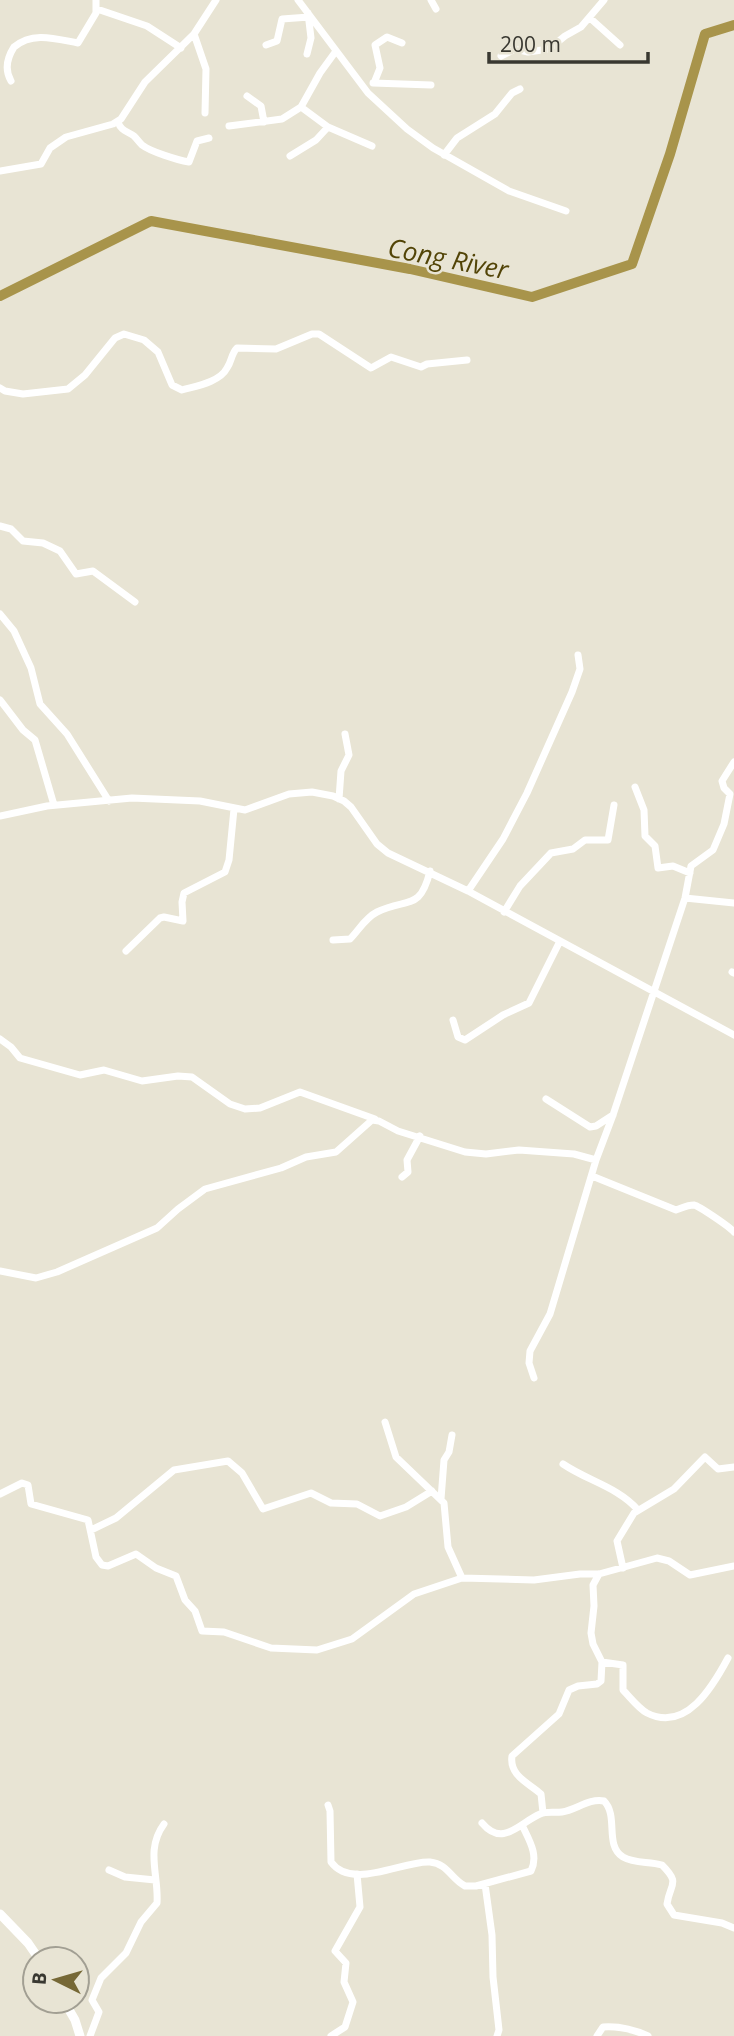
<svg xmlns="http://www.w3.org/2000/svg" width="734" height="2036" font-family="'Open Sans',sans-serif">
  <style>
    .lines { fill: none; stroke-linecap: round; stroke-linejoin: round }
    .river { stroke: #a8944b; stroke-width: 10 }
    .minor { stroke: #fff; stroke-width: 7 }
    .major { stroke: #fff; stroke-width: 9 }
    .labels { text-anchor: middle; stroke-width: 5; stroke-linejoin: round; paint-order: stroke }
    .water-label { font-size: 26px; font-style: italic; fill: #524407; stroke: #e8e4d4 }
  </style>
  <rect width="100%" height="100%" fill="#e8e4d4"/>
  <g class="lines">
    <path class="river" d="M0,296L151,221L410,269L532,297L632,264L670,154L705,34L734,25"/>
    <path class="minor" d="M298,0L368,93L407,129L433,148L509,191L566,211
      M431,0L436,9
      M97,9L147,26L181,48
      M590,18L620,45
      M194,34L206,69L205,113
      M266,45L277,41L282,19L309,17
      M307,54L311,38L308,13
      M501,56L515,49L528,52L549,49L565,36L581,27L604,0
      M11,81C4,69 7,58 14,47C33,31 56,39 78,43L96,13V0
      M373,83L431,85
      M374,83L380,68L375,45L387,37L402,43
      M247,96L261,106L264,122
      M301,107L328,127L372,146
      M118,122C121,131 127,131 134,136C137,139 139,142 142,145C151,152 178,160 189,162L197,141L209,138
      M229,126L282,119L301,107L320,73L336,51
      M444,155L457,138L495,114L512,93L520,89
      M290,156L316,140L328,127
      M0,171L41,164L50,148L66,137L113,124L121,119L145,82L194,34L216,0
      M0,388L5,391L23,394L68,389L85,375L115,338L124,334L144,340L158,352L172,385L182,390C196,386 220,382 227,368C232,361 231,354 237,348L276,349L312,334H319L371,368L391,357L421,367L427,364L467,360
      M0,526L11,529L23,541L43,543L60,551L76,574L93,571L135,602
      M0,614L14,631L31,668L40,704L67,734L109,801
      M0,700L23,730L35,740L54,805
      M635,787L644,810L645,836L655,846L658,868L673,866L690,873
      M339,799L341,771L349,755L345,734
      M0,816L47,806L132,798L200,801L245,810L289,794L312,792L333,796L344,801L351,807L377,844L388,853L468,891L734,1035
      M468,891L503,839L527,793L572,692L580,669L578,655
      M685,898L734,903
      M504,912L520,886L551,853L573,849L585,840H608L614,805
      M333,940L350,939C359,930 365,918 377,912C407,897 420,912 430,871
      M126,951L160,918L164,917L183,921L182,902L184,893L225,872L229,860L234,809
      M732,972L734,973
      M453,1020L458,1037L465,1040L503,1015L529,1003L560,941
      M0,1039L11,1047L20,1058L80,1075L104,1070L142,1081L178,1076L192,1077L230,1104L245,1109L260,1108L300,1092L375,1119
      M546,1099L590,1127L596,1126L613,1115
      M592,1176L676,1210C682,1208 687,1205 694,1205C699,1206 730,1227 734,1232
      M402,1177L408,1172L407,1160L420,1136
      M0,1271L36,1278L57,1272L157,1228L178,1209L205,1189L281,1168L306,1157L336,1152L372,1120L379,1121L398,1131L465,1152L486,1154L519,1150L574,1154L596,1160
      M534,1378L529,1363L530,1351L550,1314L596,1160L613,1115L685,898L691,866L713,850L724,824L730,794L724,788L722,781L734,762
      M385,1422L396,1457L444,1503L448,1547L462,1578
      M563,1464C588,1481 618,1487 638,1510
      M0,1494L22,1483L28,1485L31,1504L88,1520L96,1557L102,1565L108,1566L136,1554L156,1568L176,1576L185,1600L195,1611L202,1631L224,1632L271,1648L317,1650L352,1639L414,1594L462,1578L534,1580L580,1574H599L657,1558L669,1561L690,1575L734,1566
      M441,1499L444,1460L449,1452L452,1435
      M91,1530L116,1518L174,1470L228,1461L242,1473L263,1509L311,1493L331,1503L357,1504L380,1516L406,1507L432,1491
      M623,1568L617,1541L634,1513L674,1489L705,1457L718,1469L734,1467
      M602,1662L623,1665V1690C630,1697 638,1708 647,1713C686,1733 713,1686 728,1658
      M328,1805L330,1811L331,1862C352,1891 404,1860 430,1862C448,1864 451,1879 465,1886H476L531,1871C539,1855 529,1840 522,1825
      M543,1813L541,1794C529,1783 509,1776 512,1756L559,1714L569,1690L578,1686L597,1684L601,1681L602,1662L593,1644L591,1633L594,1606L593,1585L599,1574
      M482,1823C503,1848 519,1823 540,1814C547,1811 554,1813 562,1812C576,1810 589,1798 604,1801C619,1816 604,1845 623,1857C635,1864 649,1861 662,1865C681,1884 670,1883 667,1904L674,1915L722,1923L734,1928
      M109,1870L125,1877L155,1880
      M485,1884L492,1935L493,1977L499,2030L497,2036
      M90,2036L99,2012L92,2000L101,1978L126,1953L141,1922L157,1903C159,1875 145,1850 164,1824
      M331,2036L345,2027L353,2002L344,1982L346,1963L335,1951L360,1907L357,1874
      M597,2036L603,2027C618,2026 635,2030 648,2036"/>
    <path class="major" d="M0,1914L28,1943L39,1959
      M64,2001L75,2020L80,2036"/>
  </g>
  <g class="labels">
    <g class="water-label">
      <text transform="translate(448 259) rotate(11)" y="9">Cong River</text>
    </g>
  </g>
  <g transform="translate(56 1980) rotate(275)"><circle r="33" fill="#e8e4d4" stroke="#a29f93" stroke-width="2"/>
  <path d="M0-5L12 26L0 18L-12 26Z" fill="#766836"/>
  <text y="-10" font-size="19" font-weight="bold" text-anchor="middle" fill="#393831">B</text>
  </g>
  <path d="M489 52v10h159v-10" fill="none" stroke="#393831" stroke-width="3.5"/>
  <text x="500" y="52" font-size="21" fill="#393831" stroke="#e8e4d4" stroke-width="5" paint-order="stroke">200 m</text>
</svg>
